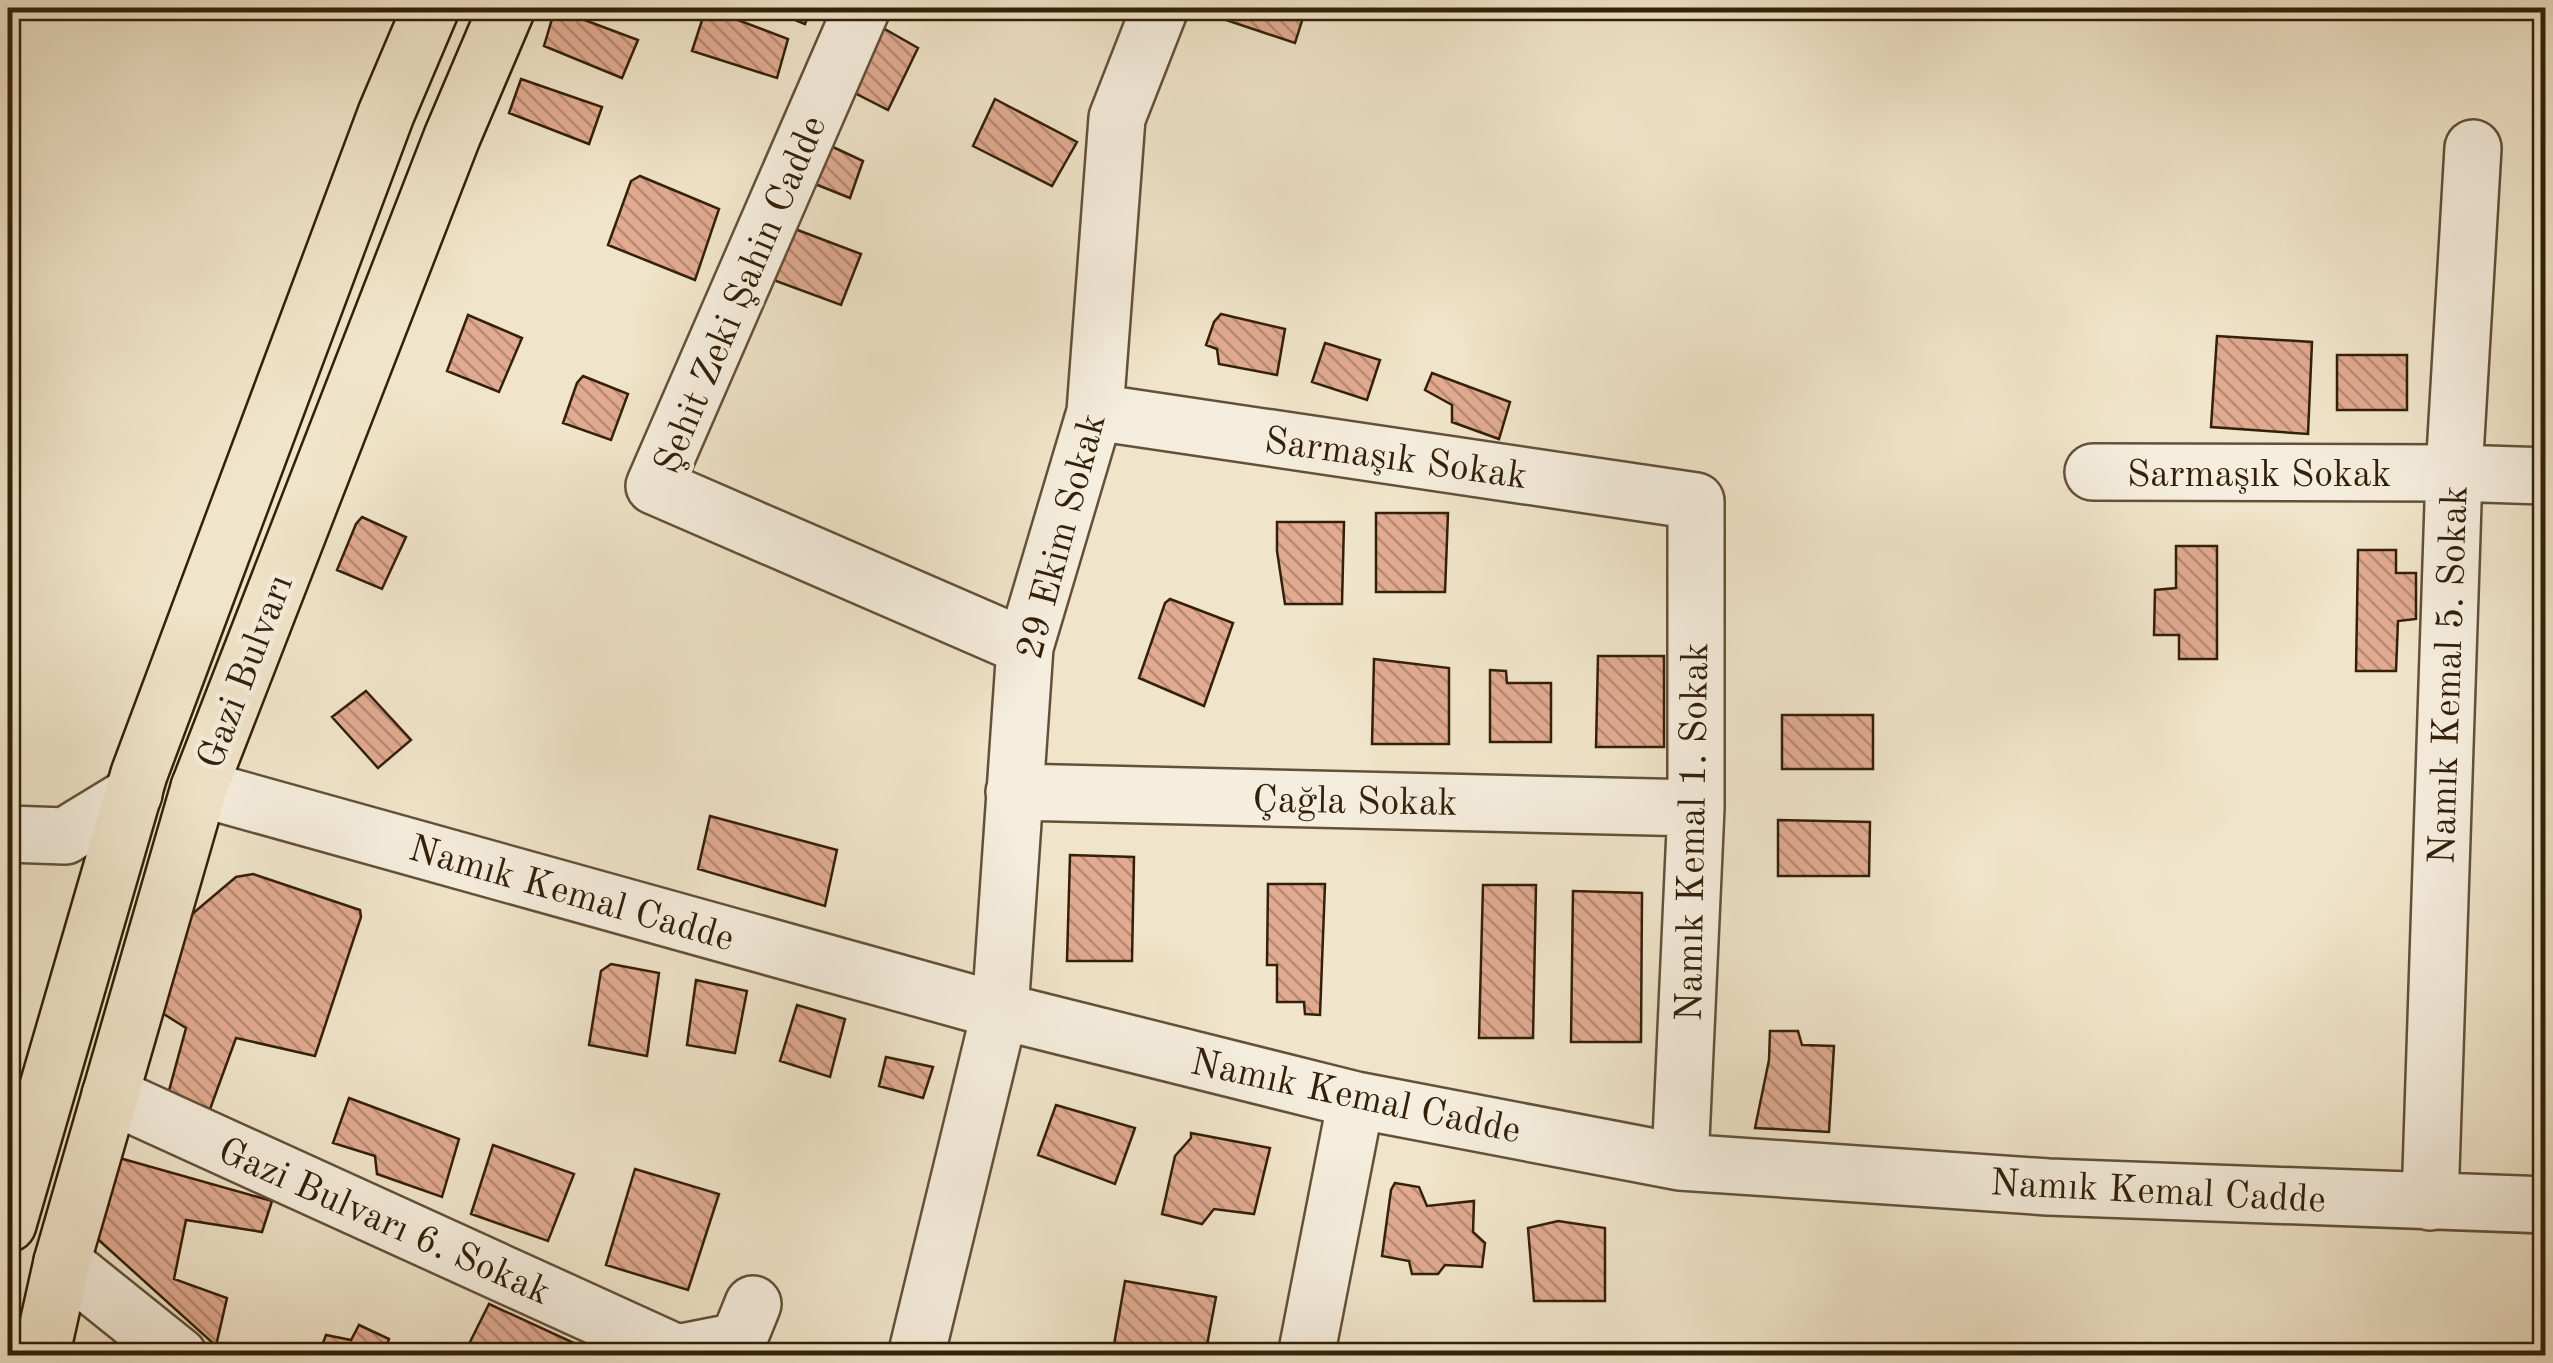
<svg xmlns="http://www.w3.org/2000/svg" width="2553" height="1363" font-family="'Old Standard TT',serif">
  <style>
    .building { fill: url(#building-back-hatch); stroke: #332008; stroke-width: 2.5 }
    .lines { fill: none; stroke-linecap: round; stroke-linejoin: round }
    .minor-casing { stroke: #625138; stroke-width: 60 }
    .major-casing { stroke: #332008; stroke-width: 60 }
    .minor { stroke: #f5eddd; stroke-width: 55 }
    .major { stroke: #f0e4ca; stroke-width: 55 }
    .labels { text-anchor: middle; stroke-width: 9; stroke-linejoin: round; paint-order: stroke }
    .street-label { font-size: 38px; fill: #332008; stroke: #f5eddd }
  </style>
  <defs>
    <pattern id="building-back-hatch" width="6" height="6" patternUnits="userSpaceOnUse" patternTransform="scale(2.5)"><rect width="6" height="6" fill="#e1aa91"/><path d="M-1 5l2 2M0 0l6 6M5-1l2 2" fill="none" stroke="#b78a74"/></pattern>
  </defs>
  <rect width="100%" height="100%" fill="#f0e4ca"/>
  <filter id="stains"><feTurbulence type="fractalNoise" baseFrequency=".002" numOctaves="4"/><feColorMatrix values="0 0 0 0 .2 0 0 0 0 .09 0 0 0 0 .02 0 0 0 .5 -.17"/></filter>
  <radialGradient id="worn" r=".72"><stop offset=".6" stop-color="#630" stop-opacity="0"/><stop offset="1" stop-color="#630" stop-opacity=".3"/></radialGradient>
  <path class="building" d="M706,8L788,39L777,78L692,51Z
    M766,8H811L805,24Z
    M1217,8H1306L1295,43L1214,16Z
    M555,9L638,40L622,78L544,46Z
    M876,24L918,48L888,110L843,87Z
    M521,79L602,107L589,144L509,113Z
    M995,99L1077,142L1052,186L973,146Z
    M820,141L863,161L850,198L805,180Z
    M640,176L719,209L695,280L608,245L631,181Z
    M787,226L861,254L841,305L768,278Z
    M1221,314L1285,329L1277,375L1219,364L1217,349L1206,345L1214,322Z
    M468,315L522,338L499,392L447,371Z
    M2217,336L2312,342L2308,434L2211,427Z
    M1325,343L1380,360L1367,400L1312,382Z
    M2337,355H2407V410H2337Z
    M1432,373L1510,402L1499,439L1452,422V405L1425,390Z
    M583,376L628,394L611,440L563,423L577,383Z
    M1376,513H1448L1445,592H1376Z
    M362,517L406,537L382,589L337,570L356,524Z
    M1277,522H1344L1342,604H1285L1277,551Z
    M2176,546H2217V659H2179V635H2154L2155,590L2176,588Z
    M2358,550H2396V573H2416V619L2398,621L2396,671H2356Z
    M1170,599L1233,623L1204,706L1139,678L1165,603Z
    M1598,656H1664V747H1596Z
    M1374,659L1449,668V744H1372Z
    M1490,670L1506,671L1507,683H1551V742H1490Z
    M366,691L411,740L378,768L332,717Z
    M1782,715H1873V769H1782Z
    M710,816L837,850L825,906L698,869Z
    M1778,820L1870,822L1869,876H1778Z
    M1070,855L1134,857L1132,961H1067Z
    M253,874L360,910L361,917L315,1056L236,1038L209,1112L167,1098L186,1028L159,1011L191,915L236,877Z
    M1268,884H1325L1320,1015L1305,1014L1304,1002H1277V965H1267Z
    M1483,885H1536L1533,1038H1479Z
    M1573,891L1642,893L1641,1042H1571Z
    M611,964L659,973L647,1056L589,1045L601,971Z
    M696,980L747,991L735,1053L687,1045Z
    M797,1005L845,1019L830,1077L780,1061Z
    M1770,1031H1798L1802,1045L1834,1046L1829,1132L1755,1128L1769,1060Z
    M886,1057L933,1067L923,1098L879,1086Z
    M349,1098L459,1139L442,1197L377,1174L375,1156L333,1143Z
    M1056,1105L1135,1128L1115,1184L1038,1155Z
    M1191,1133L1270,1148L1254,1214L1214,1209L1202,1224L1162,1214L1175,1156L1191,1138Z
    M493,1145L574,1174L548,1241L471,1214Z
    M116,1157L272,1201L262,1232L186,1220L174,1279L227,1298L216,1346L91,1233Z
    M635,1169L719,1194L688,1290L606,1265Z
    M1395,1183L1419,1187L1427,1206L1474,1201L1473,1232L1485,1243L1482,1267L1445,1265L1438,1274H1412L1409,1261L1382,1256L1391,1190Z
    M1558,1221L1605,1228V1301H1534L1528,1228Z
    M1125,1281L1216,1297L1205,1356H1112Z
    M489,1304L602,1356H463Z
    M359,1325L389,1339L383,1356H318L326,1335L351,1340Z"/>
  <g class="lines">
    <g class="minor-casing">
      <path id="minor" d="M862,8L654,486L1025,647
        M1095,412L1696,501V808L1680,1162
        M2093,472L2454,473L2546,476
        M199,788L1000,1011L1356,1100L1680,1162L2048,1187L2546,1205
        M1014,792L1696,808
        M8,834L65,836L134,794
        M110,1095L677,1353L738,1341L753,1304
        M2430,1202L2454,473L2473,148
        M62,1262L179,1356
        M916,1356L1000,1011L1025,647L1095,412L1117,118L1160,8
        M1306,1356L1356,1100"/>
    </g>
    <g class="major-casing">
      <path id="major" d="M8,1224L139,774L386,114L431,8
        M41,1356L62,1262L199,788L452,137L507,8"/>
    </g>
    <use href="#minor" class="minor"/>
    <use href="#major" class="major"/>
  </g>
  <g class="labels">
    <g class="street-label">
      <text transform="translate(739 294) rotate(-67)" y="13">Şehit Zeki Şahin Cadde</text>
      <text transform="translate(1396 457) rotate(8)" y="13">Sarmaşık Sokak</text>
      <text x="2259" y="486">Sarmaşık Sokak</text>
      <text transform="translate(1060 536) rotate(-75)" y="13">29 Ekim Sokak</text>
      <text transform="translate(244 671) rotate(-69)" y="13">Gazi Bulvarı</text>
      <text transform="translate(2447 675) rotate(-88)" y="13">Namık Kemal 5. Sokak</text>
      <text transform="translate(1355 800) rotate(1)" y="13">Çağla Sokak</text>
      <text transform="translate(1691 832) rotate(-89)" y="13">Namık Kemal 1. Sokak</text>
      <text transform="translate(572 892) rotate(16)" y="13">Namık Kemal Cadde</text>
      <text transform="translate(1356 1095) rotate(12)" y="13">Namık Kemal Cadde</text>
      <text transform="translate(2158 1190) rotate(3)" y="13">Namık Kemal Cadde</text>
      <text transform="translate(385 1220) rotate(24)" y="13">Gazi Bulvarı 6. Sokak</text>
    </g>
  </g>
  <rect width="2553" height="1363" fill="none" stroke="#f0e4ca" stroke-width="40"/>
  <rect x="10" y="10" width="2533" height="1343" fill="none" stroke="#332008" stroke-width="5"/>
  <rect x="20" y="20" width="2513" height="1323" fill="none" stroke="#332008" stroke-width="2.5"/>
  <rect width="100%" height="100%" filter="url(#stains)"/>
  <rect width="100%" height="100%" fill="url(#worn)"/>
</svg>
